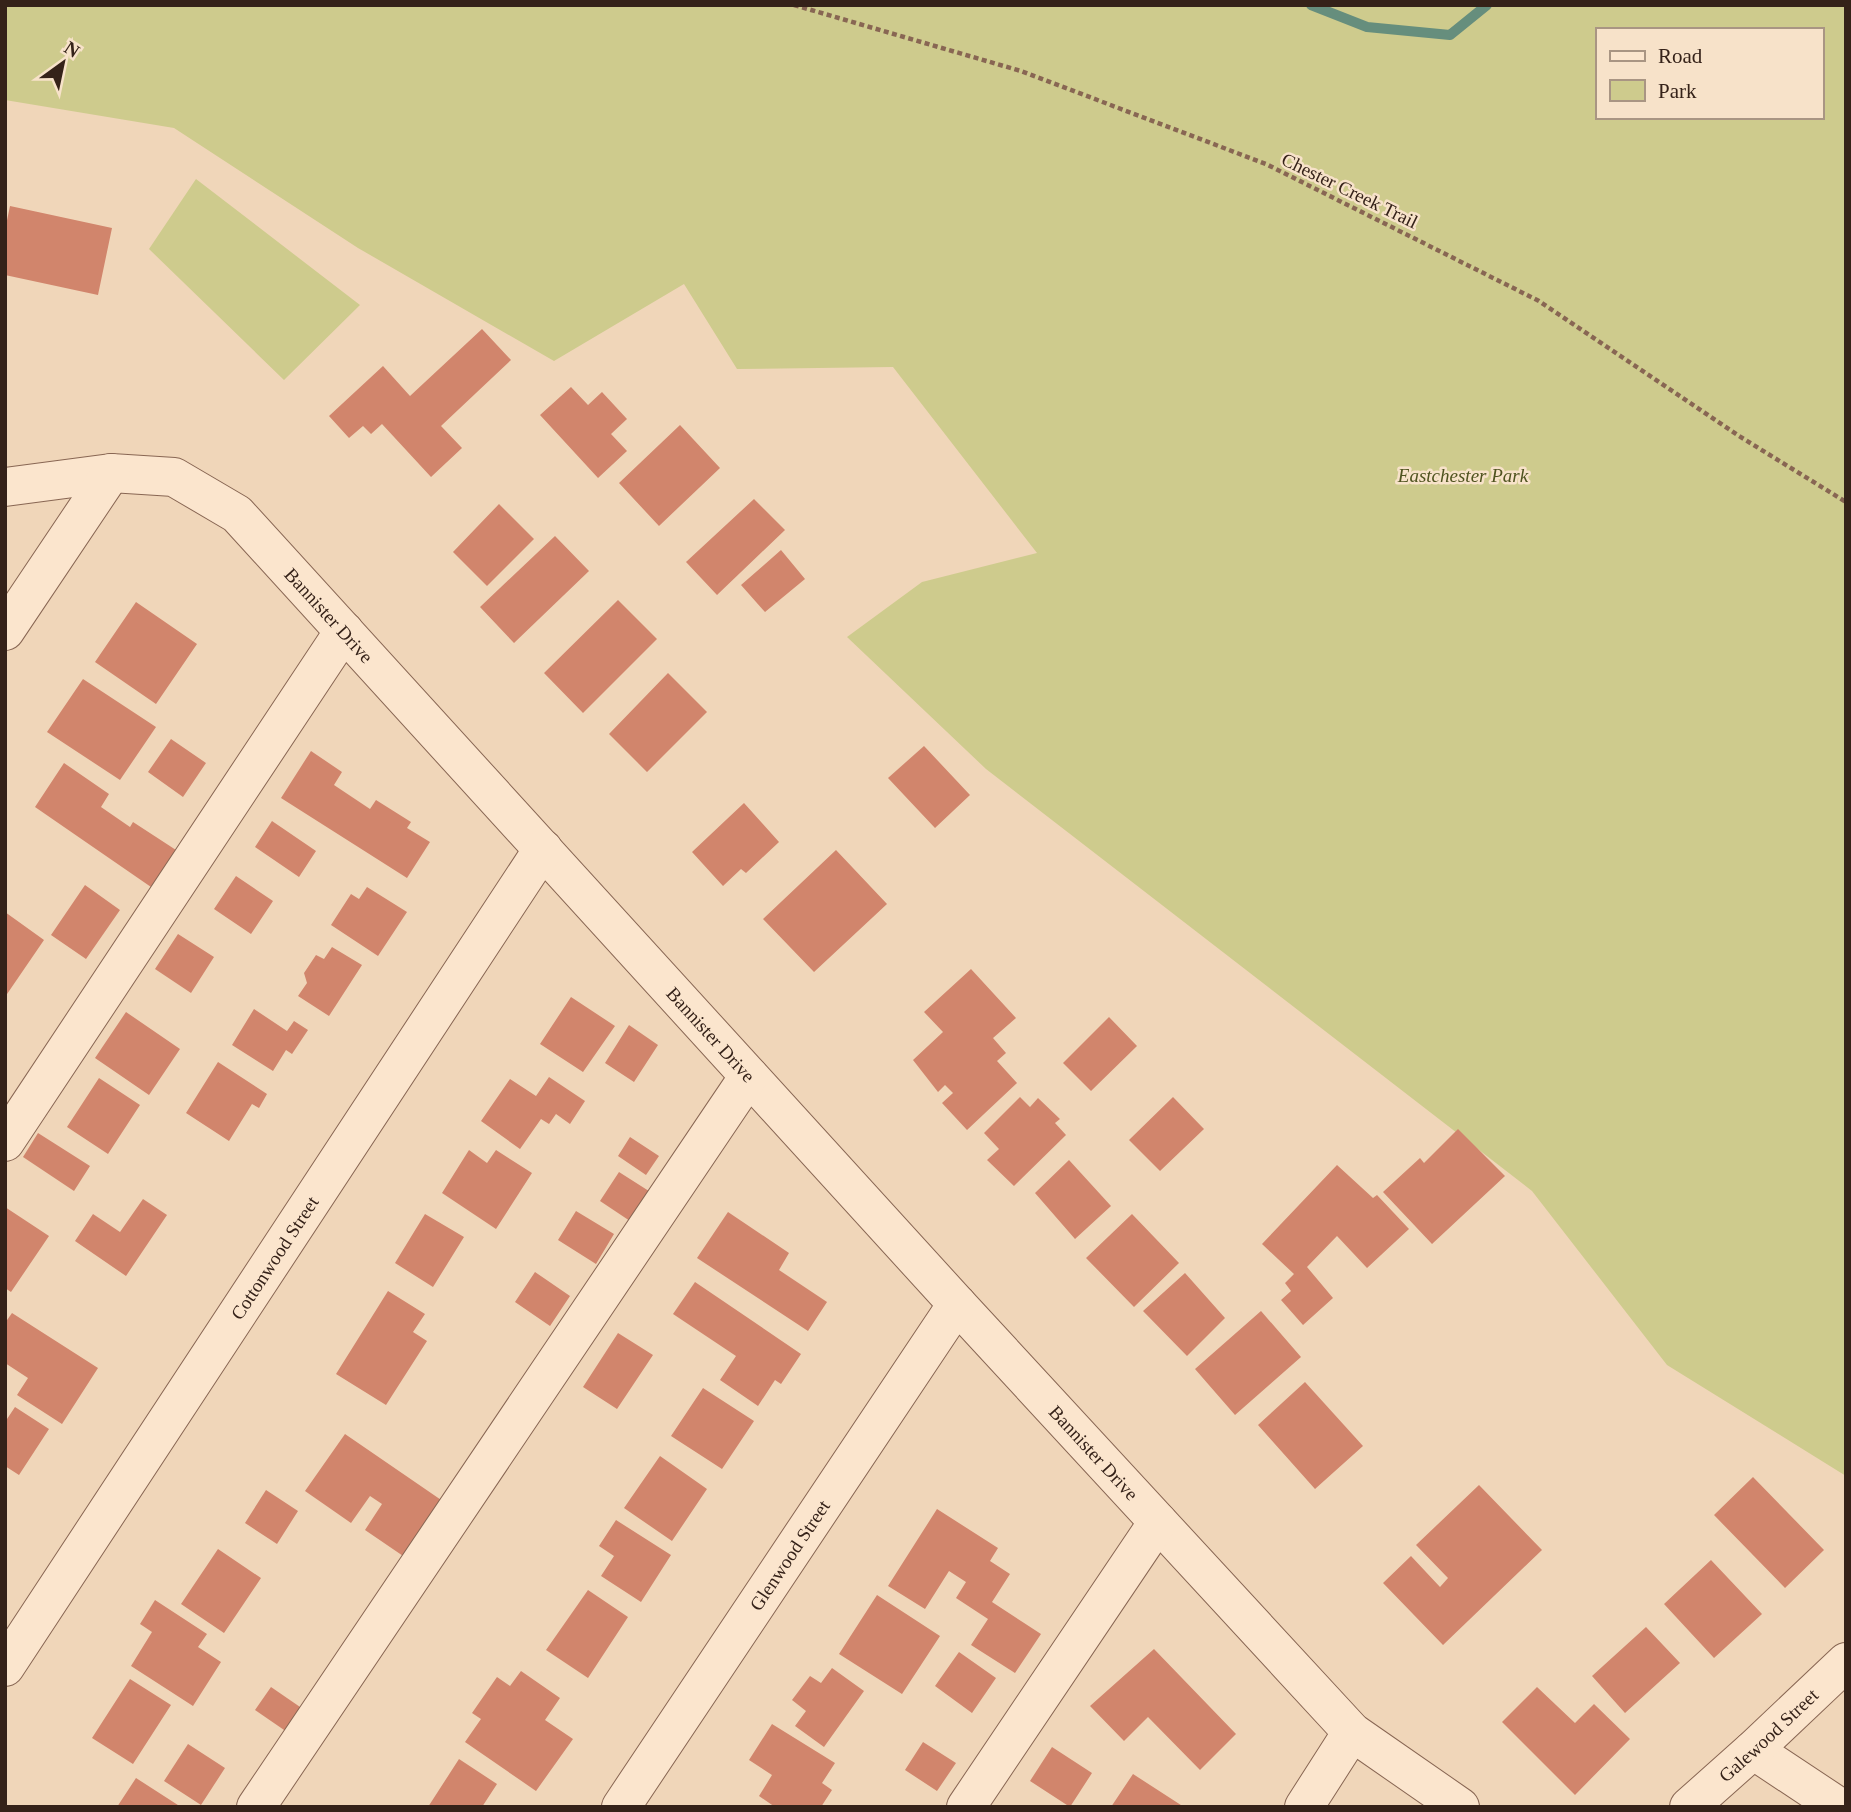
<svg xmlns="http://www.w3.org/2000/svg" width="1851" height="1812" font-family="'Times New Roman',serif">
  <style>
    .green { fill: #cecb8d; fill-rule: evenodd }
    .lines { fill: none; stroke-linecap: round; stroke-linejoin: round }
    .stream { stroke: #668e7d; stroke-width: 10 }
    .building { fill: #d1856c }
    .minor-casing { stroke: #886653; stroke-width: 40 }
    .path { stroke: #886653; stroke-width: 4.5; stroke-dasharray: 5 3.5; stroke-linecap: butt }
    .minor { stroke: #fbe5cd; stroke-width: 38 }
    .labels { text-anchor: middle; stroke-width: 5; stroke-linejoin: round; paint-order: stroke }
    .street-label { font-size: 19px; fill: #352219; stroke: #f7e2c9 }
    .park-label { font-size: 19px; font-style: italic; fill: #4f531f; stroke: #f7e2c9 }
  </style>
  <rect width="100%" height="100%" fill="#f0d6b9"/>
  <path class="green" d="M5,5H1846V1476L1667,1365L1532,1191L986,769L847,637L922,582L1037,553L893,367L737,369L684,284L554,361L358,248L174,128L5,100ZM1597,30H1821V117H1597Z
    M196,179L360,305L284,380L149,249Z"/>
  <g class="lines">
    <path class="stream" d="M1311,5L1367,27L1450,35L1487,5"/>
  </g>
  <path class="building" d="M10,206L112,228L98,295L5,275V230Z
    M482,329L511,360L441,426L462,448L431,477L382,424L371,434L363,426L349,438L329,416L383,366L410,396Z
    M571,387L588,405L602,392L627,419L611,434L627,451L598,478L540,415Z
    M680,425L720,468L659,526L619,483Z
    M754,499L785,530L717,595L686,562Z
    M499,504L534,539L487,586L453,552Z
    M555,536L589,571L514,643L480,607Z
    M781,550L805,579L765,612L741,585Z
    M618,600L657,639L583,713L544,673Z
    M136,602L197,644L156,704L95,662Z
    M668,673L707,712L647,772L609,734Z
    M83,679L156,727L120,780L47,732Z
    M171,739L206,763L183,797L148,772Z
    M924,746L970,795L935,828L888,778Z
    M311,751L342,772L334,785L370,809L376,800L411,822L407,828L430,842L407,878L281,798Z
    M64,763L109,794L101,807L130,827L133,822L176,850L151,887L35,807Z
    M744,803L779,842L746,873L741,869L723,886L692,852Z
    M272,821L316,851L299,877L255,847Z
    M836,850L887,904L814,972L763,919Z
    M236,876L273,901L251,934L214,909Z
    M85,885L120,910L86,959L51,935Z
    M367,887L407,912L378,956L331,925L351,894L359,899Z
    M5,912L44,940L5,997Z
    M178,934L214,957L191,993L155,969Z
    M332,947L362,965L329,1016L298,996L307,983L304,973L316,955L324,959Z
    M971,969L1016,1018L993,1038L1006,1053L997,1061L1017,1083L967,1130L942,1103L953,1093L945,1085L938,1092L913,1060L943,1032L924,1012Z
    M571,997L615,1026L583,1072L540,1044Z
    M254,1009L287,1031L294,1021L308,1030L292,1054L286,1050L273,1071L232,1045Z
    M126,1012L180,1049L149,1095L95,1058Z
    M1109,1017L1137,1046L1091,1091L1063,1063Z
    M629,1025L658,1045L634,1082L605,1063Z
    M218,1062L267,1094L259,1108L252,1104L229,1141L186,1113Z
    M549,1077L585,1101L570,1124L556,1114L549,1124L541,1119L520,1149L481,1121L510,1079L536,1096Z
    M99,1078L140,1105L108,1154L67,1127Z
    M1020,1097L1030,1107L1038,1098L1060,1119L1055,1123L1066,1135L1014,1186L987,1160L999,1149L984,1133Z
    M1173,1097L1204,1129L1160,1171L1129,1140Z
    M1458,1129L1505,1176L1432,1244L1383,1192L1420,1158L1424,1163Z
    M38,1133L90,1166L74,1191L23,1157Z
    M630,1137L659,1156L646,1175L618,1156Z
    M469,1150L487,1163L496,1150L532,1173L496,1229L442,1193Z
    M1069,1160L1111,1206L1075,1239L1035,1193Z
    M1337,1165L1373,1198L1377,1195L1409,1229L1367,1268L1337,1236L1307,1267L1333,1298L1303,1325L1281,1300L1291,1291L1285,1283L1294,1274L1262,1244Z
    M619,1172L652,1193L633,1223L600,1201Z
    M143,1199L167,1215L126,1276L75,1241L93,1214L120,1232Z
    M5,1207L49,1236L11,1292L5,1288Z
    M576,1211L614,1234L596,1264L558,1240Z
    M728,1212L789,1253L779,1270L827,1302L808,1331L697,1258Z
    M425,1214L464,1237L433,1287L395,1263Z
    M1132,1214L1179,1263L1134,1307L1086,1258Z
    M535,1272L570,1296L550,1326L515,1302Z
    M1185,1273L1225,1318L1187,1356L1143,1311Z
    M695,1282L801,1354L781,1384L775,1380L758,1406L720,1380L736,1356L673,1314Z
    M388,1291L425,1314L413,1332L427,1341L386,1405L336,1374Z
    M1261,1311L1301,1357L1235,1415L1195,1369Z
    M12,1313L98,1368L62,1424L17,1395L28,1378L5,1363V1323Z
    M618,1333L653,1355L617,1409L583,1387Z
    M1305,1382L1363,1446L1315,1489L1258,1425Z
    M703,1388L754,1421L722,1469L671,1436Z
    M15,1407L49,1429L19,1475L5,1466V1422Z
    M345,1434L447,1504L409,1560L365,1530L382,1504L370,1496L351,1523L305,1491Z
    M660,1456L707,1489L672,1541L624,1508Z
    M1753,1477L1824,1550L1785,1588L1714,1515Z
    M1479,1485L1542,1550L1443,1645L1383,1583L1411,1556L1440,1587L1448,1578L1416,1545Z
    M266,1490L298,1511L277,1544L245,1523Z
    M937,1509L998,1548L990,1561L1010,1574L992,1602L1041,1634L1015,1673L971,1645L988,1619L956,1598L966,1582L949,1571L925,1609L888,1586Z
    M616,1520L671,1555L641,1602L601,1576L614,1556L599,1546Z
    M218,1549L261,1578L224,1633L181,1604Z
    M1711,1560L1762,1614L1714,1658L1664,1604Z
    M588,1590L628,1617L588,1678L546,1650Z
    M877,1595L940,1636L902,1694L839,1654Z
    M155,1600L207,1634L198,1647L221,1662L193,1706L131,1666L152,1632L140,1624Z
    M1646,1627L1680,1663L1625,1713L1592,1676Z
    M1154,1649L1236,1734L1200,1770L1148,1717L1124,1741L1090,1706Z
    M959,1652L996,1678L972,1713L935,1686Z
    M832,1668L864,1691L824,1747L795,1726L806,1711L792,1700L810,1676L821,1683Z
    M521,1671L560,1698L545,1720L573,1739L536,1791L465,1742L481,1719L472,1713L497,1677L510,1686Z
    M130,1679L171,1705L133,1764L92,1738Z
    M271,1687L303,1709L287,1732L255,1710Z
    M1537,1687L1575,1723L1594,1704L1630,1739L1575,1795L1502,1722Z
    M772,1724L835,1763L822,1783L832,1790L821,1807H775L759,1796L772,1775L749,1760Z
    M923,1742L956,1763L937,1791L905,1770Z
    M188,1744L225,1768L201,1805L164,1781Z
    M1052,1747L1092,1773L1070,1807L1030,1781Z
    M459,1759L497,1784L482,1807H428Z
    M1133,1774L1184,1807H1111Z
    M136,1778L181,1807H117Z"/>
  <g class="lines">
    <g class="minor-casing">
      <g id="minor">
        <path id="s1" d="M5,487L111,473L174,477L237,514L957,1304L1352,1732L1460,1807"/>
        <path d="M5,631L111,473"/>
        <path d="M5,1142L344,631"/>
        <path id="s2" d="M5,1667L543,849"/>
        <path d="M1753,1750L1839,1807"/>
        <path d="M256,1807L749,1076"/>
        <path id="s3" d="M621,1807L957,1304"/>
        <path d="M966,1807L1158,1522"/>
        <path d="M1304,1807L1352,1732"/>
        <path id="s4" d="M1689,1807L1753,1750L1846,1662"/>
      </g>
    </g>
    <path class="path" d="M794,5L1021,71L1266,164L1539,301L1739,436L1846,502"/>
    <use href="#minor" class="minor"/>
  </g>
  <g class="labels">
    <g class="street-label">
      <text transform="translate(1350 190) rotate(26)" y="7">Chester Creek Trail</text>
      <text dy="7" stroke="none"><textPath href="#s1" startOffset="380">Bannister Drive</textPath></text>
      <text dy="7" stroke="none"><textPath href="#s1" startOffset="947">Bannister Drive</textPath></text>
      <text dy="7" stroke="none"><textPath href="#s2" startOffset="490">Cottonwood Street</textPath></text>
      <text dy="7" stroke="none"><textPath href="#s1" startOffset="1514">Bannister Drive</textPath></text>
      <text dy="7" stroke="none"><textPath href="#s3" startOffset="303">Glenwood Street</textPath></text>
      <text dy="7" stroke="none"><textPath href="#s4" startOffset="107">Galewood Street</textPath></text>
    </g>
    <g class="park-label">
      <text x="1463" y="482">Eastchester Park</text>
    </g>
  </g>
  <rect width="1851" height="1812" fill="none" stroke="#352219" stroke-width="14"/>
  <rect x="1596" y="28" width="228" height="91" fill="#f7e2c9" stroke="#a99583" stroke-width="2"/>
  <rect x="1610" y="51" width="35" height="10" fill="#fbe5cd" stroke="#a99583" stroke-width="2"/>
  <text x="1658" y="63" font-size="21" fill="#352219">Road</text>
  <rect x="1610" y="80" width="35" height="21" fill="#cecb8d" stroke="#a99583" stroke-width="2"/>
  <text x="1658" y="98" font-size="21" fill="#352219">Park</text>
  <g transform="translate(63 63) rotate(33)" stroke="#f7e2c9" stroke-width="5" paint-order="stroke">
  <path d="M0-5L12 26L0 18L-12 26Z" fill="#352219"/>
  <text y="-10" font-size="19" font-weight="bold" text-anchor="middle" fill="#352219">N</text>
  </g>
</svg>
